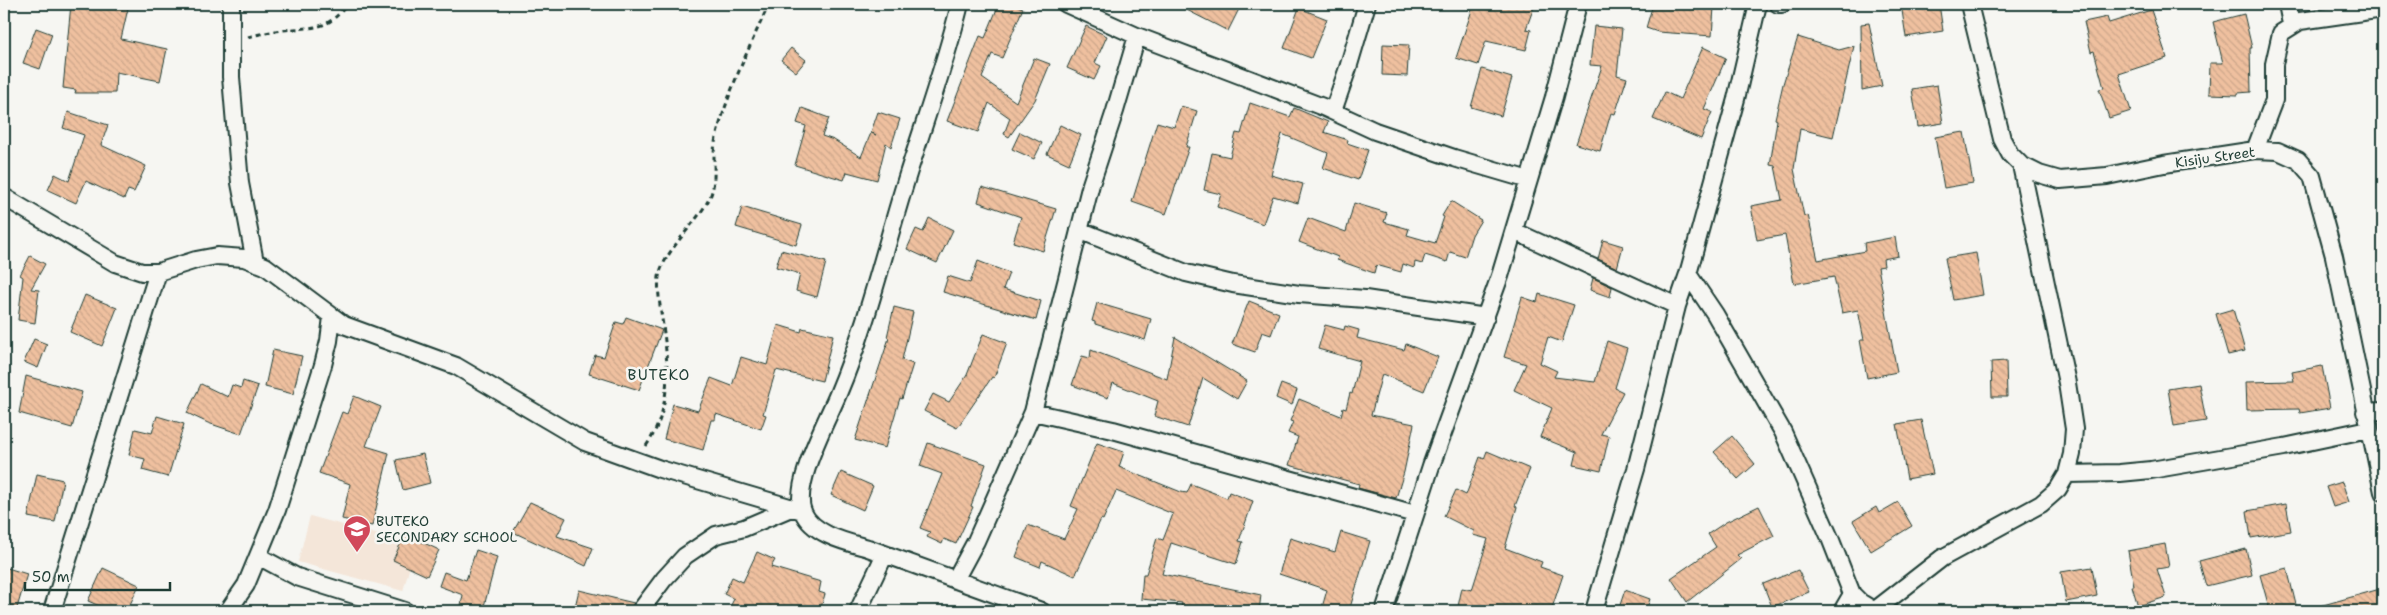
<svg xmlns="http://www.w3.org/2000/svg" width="2387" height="615" font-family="'Shantell Sans',sans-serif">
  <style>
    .built { fill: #f4e6d9 }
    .building { fill: url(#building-back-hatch); stroke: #1f3d34 }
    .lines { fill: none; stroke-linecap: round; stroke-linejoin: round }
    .minor-casing { stroke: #1f3d34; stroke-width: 20 }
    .path { stroke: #1f3d34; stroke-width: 3; stroke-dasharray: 5 4; stroke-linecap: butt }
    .minor { stroke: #f6f6f2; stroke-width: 16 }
    .labels { text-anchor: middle; stroke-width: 5; stroke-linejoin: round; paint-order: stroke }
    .street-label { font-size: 14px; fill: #1f3d34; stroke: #f6f6f2 }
    .poi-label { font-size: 14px; fill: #1f3d34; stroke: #f6f6f2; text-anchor: start }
    .neighbourhood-label { font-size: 15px; letter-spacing: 1px; fill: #1f3d34; stroke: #f6f6f2 }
  </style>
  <defs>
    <pattern id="building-back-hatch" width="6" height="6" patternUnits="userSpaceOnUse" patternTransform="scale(1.25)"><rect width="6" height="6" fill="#efc09f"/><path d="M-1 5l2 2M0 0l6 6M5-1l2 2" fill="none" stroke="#cca68a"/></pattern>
  </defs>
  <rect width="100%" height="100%" fill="#f6f6f2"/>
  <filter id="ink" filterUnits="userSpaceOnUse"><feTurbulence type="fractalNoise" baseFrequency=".02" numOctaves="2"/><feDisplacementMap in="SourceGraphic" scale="10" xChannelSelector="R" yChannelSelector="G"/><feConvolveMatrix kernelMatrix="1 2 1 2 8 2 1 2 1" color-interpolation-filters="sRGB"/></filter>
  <g filter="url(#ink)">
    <path class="built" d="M310,516L416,545L403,591L298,562Z"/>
    <path class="building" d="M71,4H129L121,39L167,49L160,81L116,72L115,93H75L76,90L63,88Z
      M999,4H1012L1023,8L1002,58L992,54L982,78L1016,102L1034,58L1050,64L1035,100L1009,137L1004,134L1010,118L989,103L978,132L947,121L980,36L985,38Z
      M1175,4H1228L1239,9L1228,31Z
      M1474,4H1535L1526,29L1531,30L1526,50L1486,41L1478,65L1456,58Z
      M1653,4L1714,7L1712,36L1658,32L1646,28Z
      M1901,4H1939L1943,31L1906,37Z
      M1299,8L1327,19L1311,58L1284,48Z
      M2151,10L2167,58L2119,74L2131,111L2109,118L2099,89L2104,88L2094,51L2091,52L2084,22L2107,17L2109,23Z
      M2244,14L2252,48H2250L2251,92L2238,93V95L2209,94L2210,63H2223L2213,22Z
      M1869,23L1882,86L1862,90L1861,24Z
      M1086,26L1107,36L1095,63L1101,66L1094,80L1067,68Z
      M1594,26L1622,29L1617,75L1627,78L1615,114L1611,113L1600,151L1576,144L1602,66L1590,65Z
      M36,28L52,34L40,69L23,63Z
      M1798,37L1839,50L1854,46L1833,137L1800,129L1794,169L1804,216L1808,215L1818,260L1865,251L1864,243L1895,237L1898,256L1883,259L1884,266L1878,267L1897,372L1867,378L1860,340H1864L1858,310L1842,313L1834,277L1794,284L1785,235L1757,240L1751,206L1782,200L1775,166L1770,165L1777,120L1775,119L1783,84Z
      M1383,44L1409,45L1407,76L1382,75Z
      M1703,47L1726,58L1704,109L1712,112L1701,139L1653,119L1665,92L1680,99Z
      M791,48L806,60L796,72L781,60Z
      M1482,69L1512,78L1501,116L1471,107Z
      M1937,85L1943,123L1918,127L1912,89Z
      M1250,103L1290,117L1294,108L1328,122L1324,132L1348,140L1347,143L1368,150L1358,180L1323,168L1328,153L1282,134L1271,175L1303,184L1298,203L1273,196L1263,224L1217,207L1221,194L1204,190L1212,153L1230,157L1236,133L1241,134Z
      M1181,106L1197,111L1186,147H1189L1166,214L1132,202L1157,122L1174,127Z
      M802,108L829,118L822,136L834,140L861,157L871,133L876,135L871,132L878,112L900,119L891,147L886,143L877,180L847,172L844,180L795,165L806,126L797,123Z
      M68,112L108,125L101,145L146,166L134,192L128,190L124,199L86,181L76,203L48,190L55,174L69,181L84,135L63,128Z
      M1060,125L1081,135L1069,164L1047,154Z
      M1020,132L1042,143L1034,159L1012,149Z
      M1964,132L1973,183L1944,188L1935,137Z
      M982,187L1056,209L1043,251L1013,242L1021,217L978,202Z
      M1451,201L1481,220L1472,235L1465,257L1450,252L1447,262L1425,255L1422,264L1415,262L1414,268L1403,264L1401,272L1376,265L1374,273L1337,260L1338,257L1299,242L1308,218L1346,232L1354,203L1387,213L1384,222L1409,229L1407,235L1435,243L1444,217L1442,216Z
      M742,207L802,225L796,245L736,227Z
      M929,218L953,230L937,263L907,249L916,229L923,232Z
      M1603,240L1623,246L1617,268L1598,259Z
      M781,250L826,262L817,297L796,291L800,274L776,267Z
      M1976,253L1983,295L1953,300L1945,258Z
      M30,256L45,264L31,289L39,290L35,323L18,320L23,277L20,275Z
      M978,261L1009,273L1003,289L1041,301L1036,320L943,292L948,276L970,283Z
      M1593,278L1612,287L1610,297L1590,290Z
      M1539,294L1574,305L1562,342L1548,337L1540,363L1557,371L1554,377L1595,382L1607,341L1627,348L1615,388L1623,392L1601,434L1609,436L1601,471L1574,465L1577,452L1540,437L1552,408L1514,390L1526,364L1504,357L1522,297L1537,302Z
      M85,295L117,308L102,346L70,332Z
      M1249,301L1279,313L1271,335L1262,332L1255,352L1232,344Z
      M1097,303L1151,319L1145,340L1095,324V322L1092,321Z
      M894,307L913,312L902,360L913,364L902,399L900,398L885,448L855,440L889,338L887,337Z
      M2233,309L2245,351L2228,355L2216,314Z
      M626,317L662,330L639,390L589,374L595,355L604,357L616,322L623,324Z
      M778,325L801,332L802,328L833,335L822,381L776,370L763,414L766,415L761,429L716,414L715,420H711L703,450L664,439L673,404L698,411L711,378L732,386L741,357L767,365Z
      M1325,325L1344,330L1345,326L1359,330L1357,338L1404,350L1406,344L1438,357L1424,391L1382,374L1371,415L1414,424L1404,472L1396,498L1358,488L1359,484L1289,465L1298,437L1288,433L1293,422L1290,421L1299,399L1341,416L1343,408L1346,409L1350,393L1352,394L1360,361L1318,349Z
      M983,334L1007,343L994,378L992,377L957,428L924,411L933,394L949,402L967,375Z
      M1175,337L1247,381L1237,399L1203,378L1188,427L1154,416L1158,401L1113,383L1108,398L1072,385L1082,356L1090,358L1091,350L1167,379Z
      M34,339L47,344L38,368L24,362Z
      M273,350L302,356L293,394L265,387Z
      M2006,361L2007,397H1992L1991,362Z
      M2322,366L2330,408L2300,413L2299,409L2247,410L2246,382L2294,381L2292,372Z
      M26,376L82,392L72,428L19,413Z
      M243,381L258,386L241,434L208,423L187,413L201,384L228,397L232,385L241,388Z
      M1281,384L1297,390L1292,405L1276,398Z
      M2199,384L2206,421L2174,426L2168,389Z
      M354,396L381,407L366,446L389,453L372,526L342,519L350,484L319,473L342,412L347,414Z
      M157,416L184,424L168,477L142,470L145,459L129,455L135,429L152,433Z
      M1921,420L1933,474L1907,479L1897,424Z
      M1732,436L1755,464L1738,479L1714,452Z
      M928,443L986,464L971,506L973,507L956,544L944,539L942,544L927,537L930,532L920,528L942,474L920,466Z
      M1097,443L1124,452L1119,467L1181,492L1187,493L1191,484L1227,498L1229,492L1253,501L1239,541L1243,542L1236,564L1171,543L1162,574L1261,595L1259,611H1200L1181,607L1182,603L1141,599L1143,574H1146L1157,538L1163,540L1173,514L1116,491L1103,520L1101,519L1075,576L1042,561L1040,567L1016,557L1028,525L1064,539L1078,509L1071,506Z
      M1487,451L1530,469L1515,506L1517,507L1505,548L1542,562L1540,567L1563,575L1551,611H1457L1462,588L1472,590L1488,539L1473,535L1474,531L1444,516L1456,490L1466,495L1480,457L1484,459Z
      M423,454L430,483L403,490L396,460Z
      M841,472L873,486L863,510L831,495Z
      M37,474L63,480L55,522L28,517Z
      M2342,482L2349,502L2333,507L2326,487Z
      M530,502L566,518L557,536L593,548L586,566L513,532Z
      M1898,502L1912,526L1871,551L1853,521L1876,507L1879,513Z
      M2286,504L2291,531L2251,538L2247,511Z
      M1759,506L1774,536L1737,555L1741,559L1687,602L1671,578L1716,547L1708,534L1726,522Z
      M1341,532L1370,541L1349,611H1321L1327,590L1279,574L1290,538L1335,552Z
      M405,534L439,550L427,576L393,560Z
      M2165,544L2169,567L2157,569L2166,597L2138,606L2132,586H2134L2128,551Z
      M2246,549L2252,575L2206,586L2199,561Z
      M476,550L497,557L483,610L461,605L463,595L439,586L444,572L466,580Z
      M757,552L775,560L771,567L821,582L819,592L825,594L820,611H728L734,599L724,594L732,577L743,582Z
      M4,567L27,574L17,608L4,604Z
      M2092,567L2097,596L2066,602L2061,572Z
      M103,568L139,585L127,611H111L88,601Z
      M2287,568L2297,609L2270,611L2260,575Z
      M1798,570L1809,592L1772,607L1763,584Z
      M2380,589L2383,611H2316V607Z
      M579,590L634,603L630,611H574Z
      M1625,590L1650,599L1646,611H1618Z"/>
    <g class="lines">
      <g class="minor-casing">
        <path id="minor" d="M231,4V77L240,183L255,262
          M960,4C946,62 926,117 908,174C885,247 868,323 838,394C827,421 792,484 803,512C813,535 847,542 868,548L1041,611
          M1066,4L1137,36L1323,107L1375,131L1454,158L1529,180
          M1778,4H1782
          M1969,4L2002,139L2010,154L2021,165L2039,174L2060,180L2107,176L2164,164L2255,150L2278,151L2298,160L2312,176L2334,256L2383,492
          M2287,4L2291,24
          M1333,111L1348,68L1367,4
          M2255,150L2274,100V64L2281,33L2300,21L2383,9
          M4,197L115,263L142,272H158L196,260L217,256L244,258L265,266L344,325L456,366L585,442L660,469L803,511
          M1079,230L1186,273L1233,284L1299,294L1365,299L1486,317
          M1514,231L1677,306
          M1688,274L1715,314L1783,432L1830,538L1852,594L1860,602L1875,611
          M1033,412L1113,430L1415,514
          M2365,412L2383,411
          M2067,474L2120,473L2151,470L2284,447L2369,429
          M258,556L297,577L405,611
          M955,580L976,541L1033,412L1091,184L1115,111L1137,36
          M52,611L158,272
          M228,611L246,585L277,510L323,365L329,341L332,317
          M640,611L664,579L685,556L716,535L744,528L791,508
          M858,611L885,554
          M1384,611L1431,466L1500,276L1554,97L1578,4
          M1594,611L1636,469L1677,306L1688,274L1736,99L1758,4
          M1842,611L1852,594
          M1874,611L1942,558L2041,504L2058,489L2067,474L2072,454L2074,429L2067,383L2021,165"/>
      </g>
      <path class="path" d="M248,37C263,33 279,30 294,29C323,27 328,27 348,4
        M646,446C671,411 669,367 663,326C661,310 657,293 659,277C662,253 699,221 710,197C718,179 711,157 716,138C728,91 749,48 769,4"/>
      <use href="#minor" class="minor"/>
    </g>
  </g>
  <defs>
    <g id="school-pin" transform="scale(1.4375)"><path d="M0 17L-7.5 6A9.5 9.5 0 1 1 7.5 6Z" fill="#d1495b" stroke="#f6f6f2"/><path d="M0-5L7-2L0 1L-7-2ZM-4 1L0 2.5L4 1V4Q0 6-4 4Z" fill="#fff"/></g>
  </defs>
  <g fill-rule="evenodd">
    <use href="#school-pin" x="357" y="529"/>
  </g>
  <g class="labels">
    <g class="street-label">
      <text transform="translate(2215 157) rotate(-8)" y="5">Kisiju Street</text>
    </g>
    <g class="poi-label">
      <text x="376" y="526">BUTEKO<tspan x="376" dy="16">SECONDARY SCHOOL</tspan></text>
    </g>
    <g class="neighbourhood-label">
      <text x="659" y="380">BUTEKO</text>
    </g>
  </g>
  <rect width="2387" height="615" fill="none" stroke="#f6f6f2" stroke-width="20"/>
  <rect x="10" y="10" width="2367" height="595" fill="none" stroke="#1f3d34" stroke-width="2" filter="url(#ink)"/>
  <path d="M25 582v8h145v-8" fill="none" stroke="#1f3d34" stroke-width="2.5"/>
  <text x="32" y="582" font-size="15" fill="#1f3d34" stroke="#f6f6f2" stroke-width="4" paint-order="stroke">50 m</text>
</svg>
